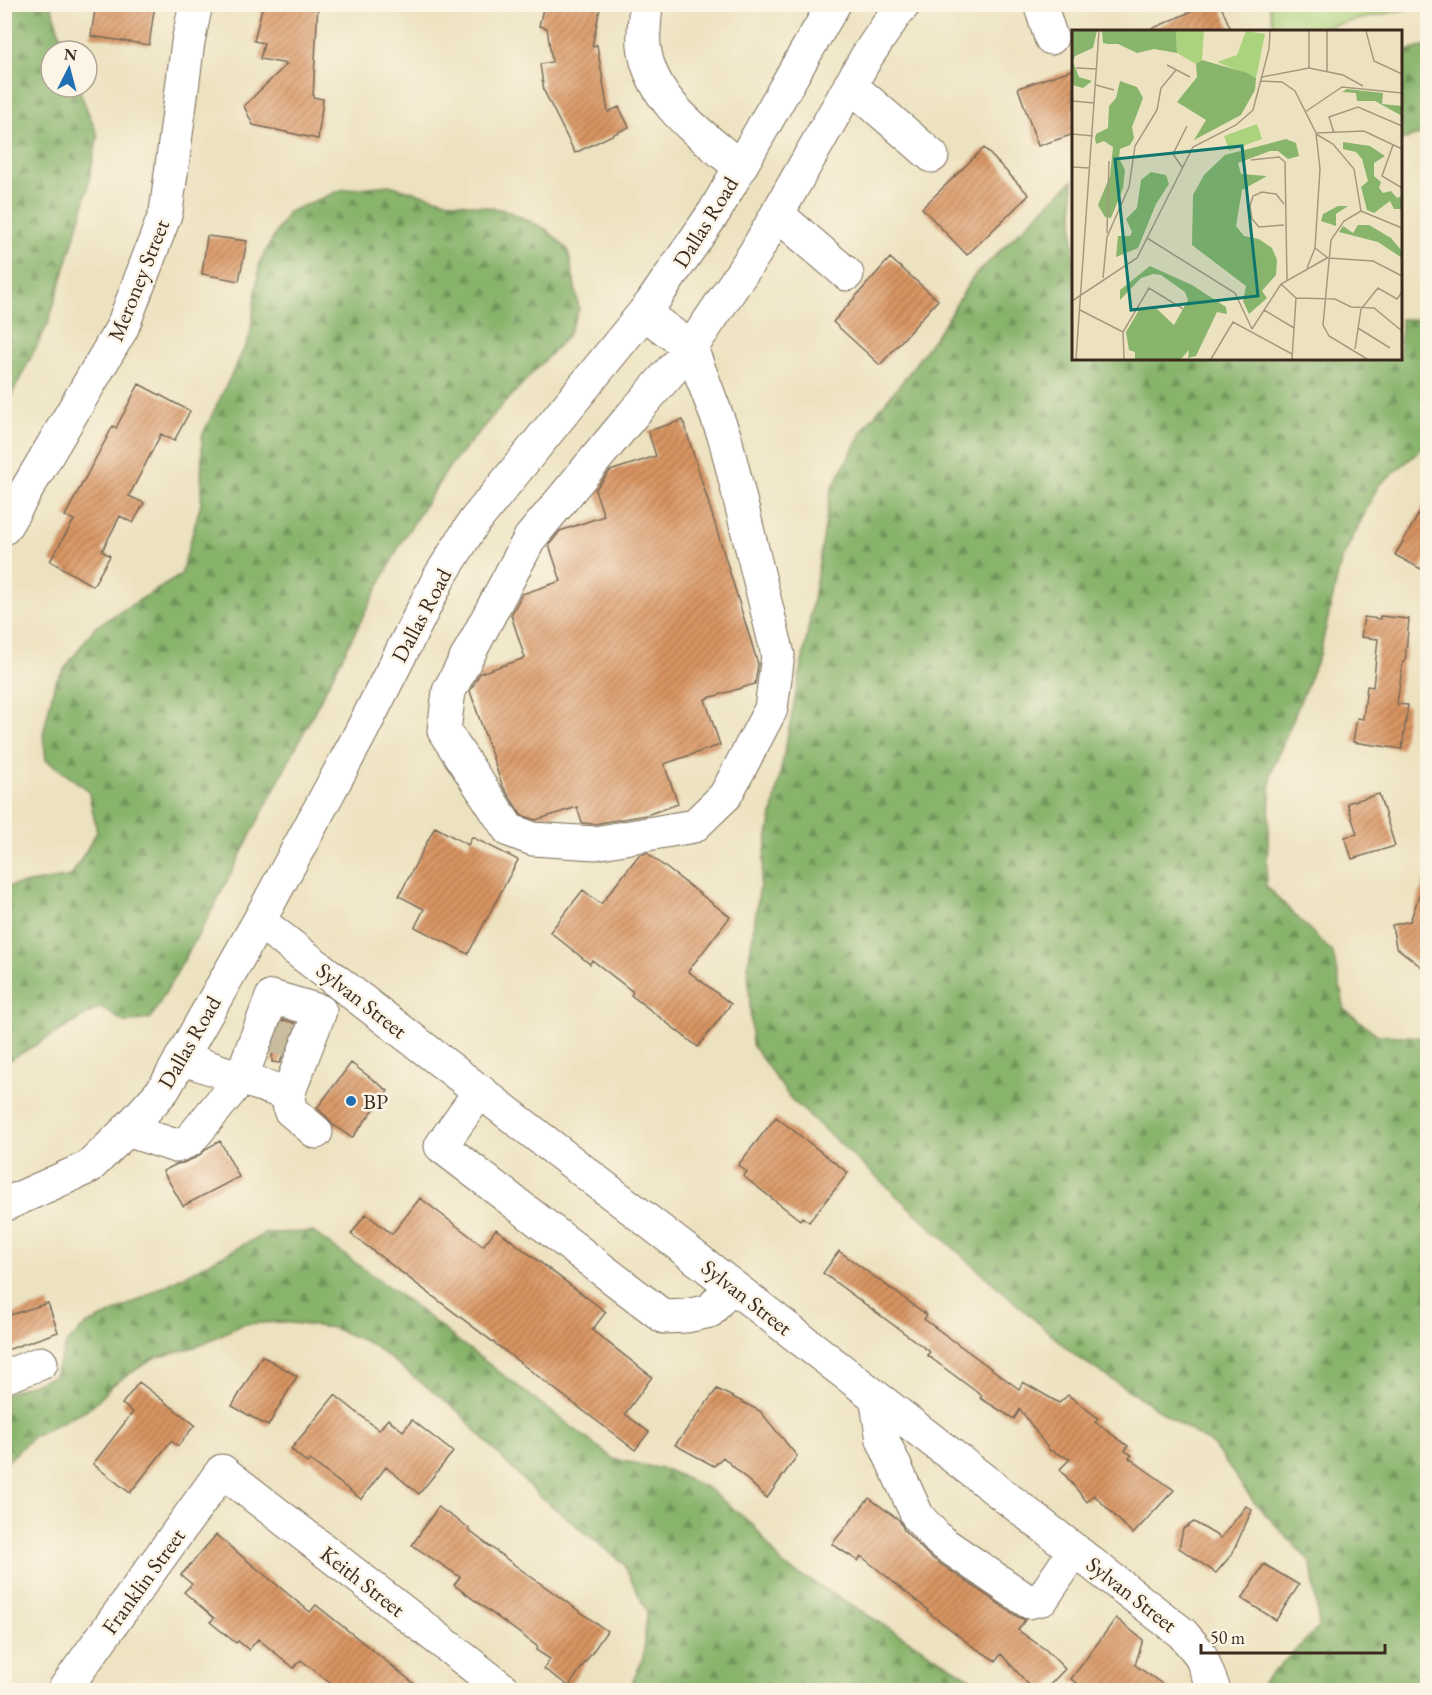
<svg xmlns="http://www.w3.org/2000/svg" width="1432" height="1695" font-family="'EB Garamond',serif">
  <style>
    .forest { fill: url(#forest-firs); stroke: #626f45; stroke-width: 1.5 }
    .pitch { fill: #abd27c; stroke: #737e4d; stroke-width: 1.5 }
    .building { fill: url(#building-hatch) }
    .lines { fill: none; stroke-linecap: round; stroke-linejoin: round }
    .minor-tunnel { stroke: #c9bda0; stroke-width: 33; stroke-dasharray: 33 16; stroke-linecap: butt }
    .minor-casing { stroke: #796a57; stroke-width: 35 }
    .minor { stroke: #fff; stroke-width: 33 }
    .poi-dot { fill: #1f6fb2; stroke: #fcf5e5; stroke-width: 2 }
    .labels { text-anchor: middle; stroke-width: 5; stroke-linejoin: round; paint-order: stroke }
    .street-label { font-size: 22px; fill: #3b2a1e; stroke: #fcf5e5 }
    .poi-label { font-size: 22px; fill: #3b2a1e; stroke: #fcf5e5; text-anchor: start }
    .inset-road { fill: none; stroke: #a6987f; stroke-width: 1.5 }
    .view { fill: #0f766e; fill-opacity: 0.15; stroke: #0f766e; stroke-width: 3 }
    .inset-edge { fill: none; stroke: #3b2a1e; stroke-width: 3 }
  </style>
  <defs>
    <pattern id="forest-firs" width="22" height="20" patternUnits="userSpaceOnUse" patternTransform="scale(1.5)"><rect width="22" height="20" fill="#88b46c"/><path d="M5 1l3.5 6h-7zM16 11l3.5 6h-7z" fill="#709358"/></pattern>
    <pattern id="building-hatch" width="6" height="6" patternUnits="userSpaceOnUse" patternTransform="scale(1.5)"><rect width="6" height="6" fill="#d89462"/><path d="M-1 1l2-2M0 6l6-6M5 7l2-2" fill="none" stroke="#b07950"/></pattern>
  </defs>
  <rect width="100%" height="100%" fill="#fcf5e5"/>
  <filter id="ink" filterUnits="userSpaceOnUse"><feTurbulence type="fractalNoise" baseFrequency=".0167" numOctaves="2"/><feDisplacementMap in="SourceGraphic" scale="12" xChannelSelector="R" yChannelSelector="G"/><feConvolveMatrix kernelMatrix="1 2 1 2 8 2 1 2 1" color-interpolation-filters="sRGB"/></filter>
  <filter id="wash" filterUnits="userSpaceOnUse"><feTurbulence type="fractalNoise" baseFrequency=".008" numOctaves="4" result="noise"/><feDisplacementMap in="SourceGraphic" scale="24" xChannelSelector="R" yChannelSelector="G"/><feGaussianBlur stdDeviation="1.35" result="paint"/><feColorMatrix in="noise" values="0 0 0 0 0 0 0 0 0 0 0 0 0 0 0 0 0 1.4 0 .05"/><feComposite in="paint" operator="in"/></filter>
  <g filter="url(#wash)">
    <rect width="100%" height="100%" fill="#ede2c0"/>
    <path class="forest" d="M5,4L51,5L65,51H51V87H78L98,136L83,209L48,324L5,408Z
      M1427,46V133L1401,140V52Z
      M1073,180L1074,358H1400L1401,319L1427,320V445L1378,486L1341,561L1320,653L1271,773L1266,886L1333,953L1345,1010L1378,1035L1427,1037V1690H1263V1682L1319,1627L1311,1563L1254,1502L1213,1445L1077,1357L969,1262L791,1099L752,1045L748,967L765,851L806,642L831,490L865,427L906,377L944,324L973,277Z
      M389,185L447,201L505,210L546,229L568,250L579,309L568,335L498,410L449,467L402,541L209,916L151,1018L126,1023L100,1007L5,1063V887L71,876L97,832L88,790L46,760L43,734L55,682L95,627L181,575L201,503L202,436L250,336L260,261L288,212L341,190Z
      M313,1232L412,1304L457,1340L614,1459L667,1470L707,1488L752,1524L784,1566L830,1592L990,1690H629L643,1658L647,1612L623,1563L537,1494L493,1449L458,1411L371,1344L333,1328L281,1322L243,1324L198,1346L152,1359L114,1384L90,1408L33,1436L5,1464V1394L54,1376L67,1343L86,1325L113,1313L266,1233Z"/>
    <path class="pitch" d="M1269,5V4L1426,5L1305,31H1275Z"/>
    <g id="blocks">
      <path class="building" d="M96,4H155L149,45L91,36Z
        M263,4H318L313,97L323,99L318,139L253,125L244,106L287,64L260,59L264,43L254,41Z
        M544,4H601L592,46L597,45L608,112L619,107L629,127L575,153L544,91L540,64L552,62L547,28L539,26Z
        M1208,4H1220L1232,32H1145Z
        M1074,69V134L1038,146L1018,88Z
        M984,148L1029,195L967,255L922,208Z
        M207,236L247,241L239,281L202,274Z
        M890,258L938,300L880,365L833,322Z
        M139,384L190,411L174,441L161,434L129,496L144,503L133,523L120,516L102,551L110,556L93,586L50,561L74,520L65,516L113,426L116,428Z
        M683,420L758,664L755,684L705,699L720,745L664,764L678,804L646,815L594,824L582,823L577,807L536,820L521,815L502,785L470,691L480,673L525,658L511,615L522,594L561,581L549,545L560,531L604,516L595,490L610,471L656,456L648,431Z
        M1428,498V556L1421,569L1395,555Z
        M1380,616L1409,619L1405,662H1403L1397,704L1408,705L1402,749L1353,742L1357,718L1363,719L1367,686L1373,687L1378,639L1361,637L1364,617L1380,619Z
        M1379,794L1395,846L1352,859L1345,837L1357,834L1347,803Z
        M435,827L468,845L472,837L518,860L468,954L415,927L424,909L399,896Z
        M647,853L730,917L688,971L731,1004L698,1047L631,995L633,992L592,960L590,964L550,932L583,890L601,904L639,855Z
        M1425,879H1428V972L1396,947L1392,925L1410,921Z
        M283,1020L295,1023L280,1063L272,1062L273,1048Z
        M351,1063L388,1091L352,1138L332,1124L328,1118L317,1108Z
        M776,1117L848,1173L809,1222L802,1217L800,1220L743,1176L747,1172L738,1165Z
        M220,1141L239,1177L183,1206L163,1171L177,1164L183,1163L197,1157L209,1147Z
        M420,1198L483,1246L496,1229L606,1312L592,1330L652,1377L625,1414L649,1432L635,1450L351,1234L366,1214L392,1234Z
        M839,1251L927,1315L924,1319L1019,1389L1023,1382L1059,1403L1068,1395L1098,1418L1095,1422L1128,1446L1125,1451L1132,1455L1129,1458L1174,1490L1133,1534L1094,1495L1087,1502L1060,1469L1070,1459L1049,1450L1020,1409L1014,1419L980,1398L982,1396L927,1355L930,1352L823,1273Z
        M48,1303L58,1332L4,1351V1317Z
        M262,1356L297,1376L268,1426L232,1406Z
        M139,1382L195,1425L178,1446L171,1441L130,1493L93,1464L133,1412L122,1404Z
        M717,1389L760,1411L797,1456L767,1498L723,1457L714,1466L675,1445Z
        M335,1395L379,1430L388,1419L403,1431L412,1420L453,1452L419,1494L386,1467L361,1499L310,1460L307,1463L291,1449Z
        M869,1498L899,1520L904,1530L929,1556L1018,1617L1025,1620L1018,1630L1046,1650L1065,1669L1045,1690H1036L1028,1684L1001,1654L996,1661L972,1646L927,1611L928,1610L861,1556L858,1561L832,1544Z
        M1246,1506L1252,1510L1232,1554L1216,1573L1179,1548L1183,1529L1194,1522L1221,1538Z
        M438,1507L469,1528L468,1530L516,1566L607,1631L569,1686L544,1669L550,1659L536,1650L538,1647L454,1585L460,1577L412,1545Z
        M216,1535L310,1612L316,1605L422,1690H339L301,1660L294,1668L258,1639L249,1650L238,1641L236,1643L210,1622L214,1618L184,1592L192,1584L181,1575Z
        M1264,1564L1299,1585L1276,1620L1242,1599Z
        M1116,1618L1143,1640L1135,1665L1171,1690H1087L1071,1679Z"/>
    </g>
  </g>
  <g filter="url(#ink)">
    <use href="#blocks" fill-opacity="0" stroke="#796a57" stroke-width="1.5"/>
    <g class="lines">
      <path class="minor-tunnel" d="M273,1037L299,1042"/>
      <g class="minor-casing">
        <path id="minor" d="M646,4C645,18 643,33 644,46C650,101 702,135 740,167
          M1040,4L1051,38
          M850,85L932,156
          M777,214L847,274
          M644,313L691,348L755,253L867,56L896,13L904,4
          M691,348L725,438L778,655L771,709L725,796L694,826L595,843L533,839L509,830L444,731L449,691L530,538L633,414Z
          M4,528L122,328L166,212L188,42L196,4
          M259,921L1182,1633L1200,1654L1214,1690
          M480,1091L441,1146L664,1317L686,1316L710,1311L731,1285
          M288,1094L290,1110L316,1132
          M127,1130L176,1146L190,1140L241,1078L272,997L320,1011L288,1094L181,1058
          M4,1205L89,1167L127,1130L164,1089L259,921L358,738L440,576L474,522L651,304L715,211L800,62L834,4
          M4,1377L41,1363
          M876,1397L883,1440L918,1517L940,1541L1029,1602L1042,1599L1075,1550
          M64,1690L222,1471L504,1690"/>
      </g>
      <use href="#minor" class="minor"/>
    </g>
  </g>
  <circle class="poi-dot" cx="351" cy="1101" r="6"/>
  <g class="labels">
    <g class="street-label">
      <text transform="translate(705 222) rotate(-58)" y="8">Dallas Road</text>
      <text transform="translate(138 280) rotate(-68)" y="8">Meroney Street</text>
      <text transform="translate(421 615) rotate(-62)" y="8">Dallas Road</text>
      <text transform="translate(362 1000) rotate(38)" y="8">Sylvan Street</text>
      <text transform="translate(189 1042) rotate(-60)" y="8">Dallas Road</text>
      <text transform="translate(747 1297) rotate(38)" y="8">Sylvan Street</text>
      <text transform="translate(143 1581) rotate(-54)" y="8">Franklin Street</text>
      <text transform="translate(363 1581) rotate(38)" y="8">Keith Street</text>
      <text transform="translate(1132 1594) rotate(38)" y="8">Sylvan Street</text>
    </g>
    <g class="poi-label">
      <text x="363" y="1109">BP</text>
    </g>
  </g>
  <g transform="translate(1072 30)">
    <rect width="330" height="330" fill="#ede2c0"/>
    <path d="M104,1H132L130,30L124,34L105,23ZM174,1L193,4L184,48L145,32L165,25Z" fill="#abd27c"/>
    <path d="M0,1H25L21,18L3,26L1,32L7,47L20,51L11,58L0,55ZM30,1H104L105,23L82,19L65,23L46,14H36L31,13ZM130,30L175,43L184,48L183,60L169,85L122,110L134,90L105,72L125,47L124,34ZM48,51L65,57L71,68L60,97L62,108L58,115L48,119L47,128L53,140L51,158L39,188L33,187L26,175L38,146L41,117L32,111L24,114L23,108L24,104L36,98L37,76L44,68ZM275,59L311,63L310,74L330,76V86L303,71H285L284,63L270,62ZM214,109L224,113L227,126L216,129L206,121H198L166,133L169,144L195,146L170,160L164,196L172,206L187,209L200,218L205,230L204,245L190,261L195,268L177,284L171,271L174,256L120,215L121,165L132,145L153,125ZM271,112L298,116L313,126L302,133V146L309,152L307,158L311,163L319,161L325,168L330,166V179H322L318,171L302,183L295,180L289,157L296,151L290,129L284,122L271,119ZM79,142L94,145L97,154L84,174L66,218L44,227L46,206H58L60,202L54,189L65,178L69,150ZM266,176H276L264,184V196L249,191L251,184ZM286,195H297L319,208L330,221V228L306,212L267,202L271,196L281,203ZM78,236L120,255L154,277L155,284L145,282L124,326L116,328L117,320L109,329H63V322L57,320L54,302L67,280L85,279L102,295L116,270L113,262L89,245L81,244L69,248L48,270V260Z" fill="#88b46c"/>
    <path d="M185,94L190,109L157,121L152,106Z" fill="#abd27c"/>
    <path class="inset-road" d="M255,1V41M294,1L302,31L330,44M95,35L118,47M4,38L25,39M237,38V1M190,47L237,38L271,45L291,56M189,51L210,52L223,61L244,103L248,139L243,218L256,228L301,231L330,246M24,55L42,60M0,71L22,73M233,82L270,57L330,63M245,103L292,101L330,119M262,103L257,87L286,77L330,96M0,104L21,106M244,104L261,114L282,139L289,181M321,115L310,146L330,158M179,130L207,127L213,132L215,250M0,137L18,138M110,137L101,124L115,96M289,181L272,191L259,210L251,295L257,306L295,329M289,181L330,198M212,195L187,197L180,189L178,176L181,166L190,162L204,164L212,174M35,203L37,131M75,208L163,263L180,299M235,238L243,218M31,248L35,207L57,157L63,116L85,80L89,58L104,40M209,254L224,268L263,269L279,277L302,278L330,301M0,271L65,228L121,117L164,95L181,80L197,19L198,1M8,280L51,302M192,280L222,298M286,298L318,318M180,299L209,254L255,228M283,319L289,279L306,258L325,269L330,262M4,329L27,1M52,329L51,302L77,258L111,279M139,329L161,292L220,324M220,329L224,268"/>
    <path class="view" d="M170,116L186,266L59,280L43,129Z"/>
    <rect width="330" height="330" class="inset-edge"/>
  </g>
  <rect width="1432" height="1695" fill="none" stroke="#fcf5e5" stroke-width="24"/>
  <g transform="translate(69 69) rotate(6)"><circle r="28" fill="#fcf5e5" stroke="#afa495" stroke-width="1.5"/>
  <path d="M0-4.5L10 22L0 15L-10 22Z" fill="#1f6fb2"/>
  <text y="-9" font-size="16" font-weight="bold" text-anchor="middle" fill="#3b2a1e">N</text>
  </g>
  <path d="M1201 1644v9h184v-9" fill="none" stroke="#3b2a1e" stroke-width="3"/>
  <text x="1210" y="1644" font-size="18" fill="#3b2a1e" stroke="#fcf5e5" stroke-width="4.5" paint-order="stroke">50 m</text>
</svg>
